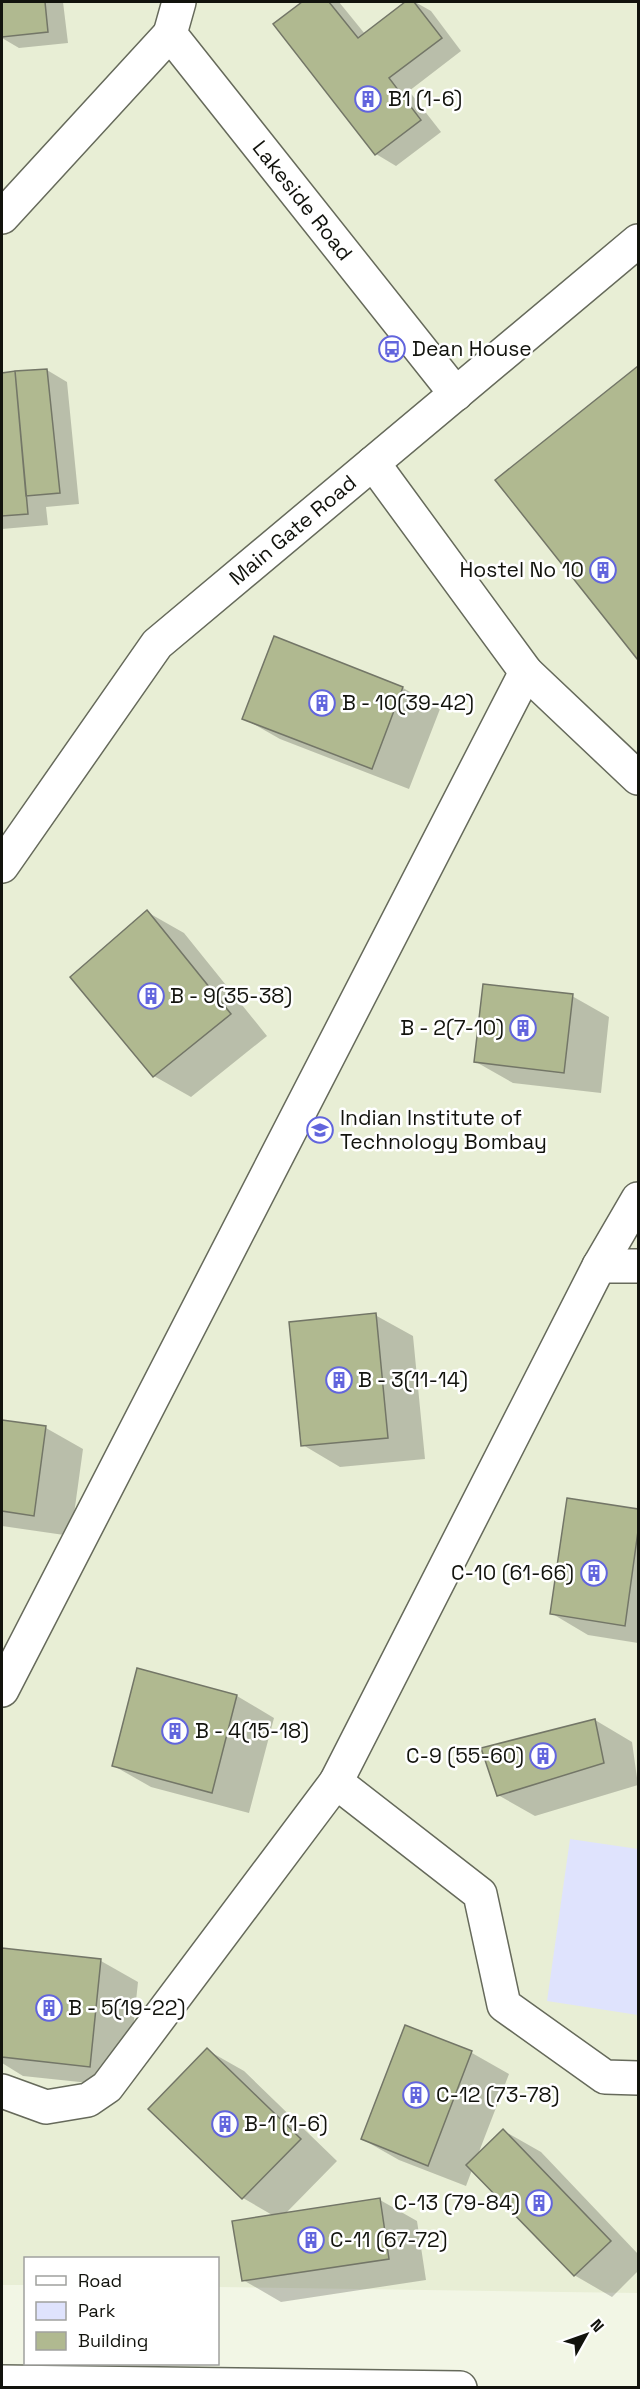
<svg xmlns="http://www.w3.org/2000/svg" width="640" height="2389" font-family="'Space Grotesk',sans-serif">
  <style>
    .built { fill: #e8eed5 }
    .green { fill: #dfe3fd }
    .shadow { fill: #0003 }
    .building { fill: #b0b990; stroke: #737667; stroke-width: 1.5 }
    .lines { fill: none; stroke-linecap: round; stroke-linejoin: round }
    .minor-casing { stroke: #666a5b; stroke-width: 36 }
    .major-casing { stroke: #666a5b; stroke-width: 36 }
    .minor { stroke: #fff; stroke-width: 33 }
    .major { stroke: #fff; stroke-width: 33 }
    .labels { text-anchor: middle; stroke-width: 5; stroke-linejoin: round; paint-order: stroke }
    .poi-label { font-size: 21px; fill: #12130d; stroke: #fff; text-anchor: start }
    .street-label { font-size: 21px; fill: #12130d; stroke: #fff }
  </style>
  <rect width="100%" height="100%" fill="#f2f6e5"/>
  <path class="built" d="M2,2H638V2293L218,2287V2258H26L25,2285H2Z"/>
  <path class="green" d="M570,1839L638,1849V2015L547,2001Z"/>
  <path class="shadow" d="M2,2H63L68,43L19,48L2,38Z
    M305,2H339L365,34L408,2H415L431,11L461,51L409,91L441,132L396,166L376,154L275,24Z
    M638,368V657L497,481Z
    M47,370L67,382L79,504L46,507L48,525L2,529V374Z
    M275,638L403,688L440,709L409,789L280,739L243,718Z
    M147,912L184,933L267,1036L191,1097L154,1076L72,978Z
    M572,996L609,1017L601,1093L513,1083L476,1062Z
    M375,1315L413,1336L425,1459L340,1467L303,1445Z
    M2,1422L46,1428L83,1449L71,1536L2,1526Z
    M568,1499L638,1510V1643L588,1635L551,1613Z
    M237,1696L274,1718L249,1813L151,1787L114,1766Z
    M595,1720L632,1742L638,1785L535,1816L498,1795Z
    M2,1950L101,1961L138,1982L127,2087L23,2076L2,2063Z
    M405,2027L472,2053L509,2074L477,2157L504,2131L541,2152L638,2254V2271L612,2297L574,2275L472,2170L466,2186L399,2160L362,2139Z
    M207,2050L244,2071L337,2161L285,2214L380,2200L417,2221L426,2280L281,2302L243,2280L274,2216L243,2198L150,2109Z"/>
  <path class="building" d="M2,2H45L48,32L2,37Z
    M302,2H329L358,38L405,2H414L442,38L389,78L421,120L375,155L273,24Z
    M638,366V660L495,480Z
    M47,369L60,493L26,496L15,371Z
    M15,371L28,514L2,516V373Z
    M274,636L403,687L372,769L242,719Z
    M147,910L231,1014L153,1077L70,977Z
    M483,984L573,994L564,1073L474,1062Z
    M376,1313L388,1438L301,1446L289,1322Z
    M2,1420L46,1426L34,1516L2,1511Z
    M567,1498L638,1509V1531L625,1626L550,1614Z
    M137,1668L237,1695L212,1793L112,1766Z
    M595,1719L604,1763L497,1796L481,1748Z
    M2,1948L101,1959L90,2067L2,2057Z
    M405,2025L472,2051L428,2166L361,2139Z
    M207,2048L301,2139L242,2199L148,2109Z
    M503,2129L611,2241L574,2276L466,2165Z
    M380,2198L389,2259L242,2281L232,2221Z"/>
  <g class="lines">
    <g class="minor-casing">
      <g id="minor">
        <path id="s1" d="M179,2L170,34L456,394"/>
        <path d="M2,217L170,34"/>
        <path d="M373,463L526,672L638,778"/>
        <path id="s2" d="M2,866L157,644L638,241"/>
        <path d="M599,1266H638"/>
        <path d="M2,1690L526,672"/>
        <path d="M336,1782L599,1266L638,1199"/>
        <path d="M2,2091L46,2107L88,2100L107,2087L336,1782L480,1894L504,2005L605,2077L638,2078"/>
      </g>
    </g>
    <g class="major-casing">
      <path id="major" d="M2,2382L460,2388"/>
    </g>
    <use href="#minor" class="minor"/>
    <use href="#major" class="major"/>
  </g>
  <defs>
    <g id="building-ring" transform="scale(1.35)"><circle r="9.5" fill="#fff" stroke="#6265dd" stroke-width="1.5"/><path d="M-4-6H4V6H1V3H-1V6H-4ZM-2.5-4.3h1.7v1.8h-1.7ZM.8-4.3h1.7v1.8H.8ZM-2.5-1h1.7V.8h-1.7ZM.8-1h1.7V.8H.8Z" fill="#6265dd"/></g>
    <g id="bus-ring" transform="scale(1.35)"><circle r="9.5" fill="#fff" stroke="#6265dd" stroke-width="1.5"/><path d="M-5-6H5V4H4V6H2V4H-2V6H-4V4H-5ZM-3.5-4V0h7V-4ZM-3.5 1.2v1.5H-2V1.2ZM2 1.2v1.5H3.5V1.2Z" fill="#6265dd"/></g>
    <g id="university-ring" transform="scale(1.35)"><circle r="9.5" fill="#fff" stroke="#6265dd" stroke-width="1.5"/><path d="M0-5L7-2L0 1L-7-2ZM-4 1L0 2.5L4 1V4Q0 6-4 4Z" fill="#6265dd"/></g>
  </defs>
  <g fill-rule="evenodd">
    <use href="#building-ring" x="368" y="99"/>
    <use href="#bus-ring" x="392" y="349"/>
    <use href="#building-ring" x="603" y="570"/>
    <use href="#building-ring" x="322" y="703"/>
    <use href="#building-ring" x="151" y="996"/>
    <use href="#building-ring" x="523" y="1028"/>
    <use href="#university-ring" x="320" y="1130"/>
    <use href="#building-ring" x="339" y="1380"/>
    <use href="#building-ring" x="594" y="1573"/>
    <use href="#building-ring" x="175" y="1731"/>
    <use href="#building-ring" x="543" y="1756"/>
    <use href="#building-ring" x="49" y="2008"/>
    <use href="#building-ring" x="416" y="2095"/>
    <use href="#building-ring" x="225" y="2124"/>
    <use href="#building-ring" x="539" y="2203"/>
    <use href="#building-ring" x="311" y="2240"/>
  </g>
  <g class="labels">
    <g class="poi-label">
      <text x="388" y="106">B1 (1-6)</text>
      <text x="412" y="356">Dean House</text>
      <text x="584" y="577" text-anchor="end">Hostel No 10</text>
      <text x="342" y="710">B - 10(39-42)</text>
      <text x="170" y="1003">B - 9(35-38)</text>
      <text x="504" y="1035" text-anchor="end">B - 2(7-10)</text>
      <text x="340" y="1125">Indian Institute of<tspan x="340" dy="24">Technology Bombay</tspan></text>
      <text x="358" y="1387">B - 3(11-14)</text>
      <text x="574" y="1580" text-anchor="end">C-10 (61-66)</text>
      <text x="195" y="1738">B - 4(15-18)</text>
      <text x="524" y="1763" text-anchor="end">C-9 (55-60)</text>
      <text x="68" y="2015">B - 5(19-22)</text>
      <text x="436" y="2102">C-12 (73-78)</text>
      <text x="244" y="2131">B-1 (1-6)</text>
      <text x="520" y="2210" text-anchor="end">C-13 (79-84)</text>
      <text x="330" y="2247">C-11 (67-72)</text>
    </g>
    <g class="street-label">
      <text dy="7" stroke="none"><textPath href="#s1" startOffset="246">Lakeside Road</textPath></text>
      <text dy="7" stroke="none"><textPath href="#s2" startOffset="448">Main Gate Road</textPath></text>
    </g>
  </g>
  <rect width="640" height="2389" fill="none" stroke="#12130d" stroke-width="6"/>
  <rect x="24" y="2257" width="195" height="108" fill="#ffffff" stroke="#a0a19e" stroke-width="1.5"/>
  <rect x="36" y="2276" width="30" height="9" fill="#ffffff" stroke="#a0a19e" stroke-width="1.5"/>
  <text x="78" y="2287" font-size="18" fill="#12130d">Road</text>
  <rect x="36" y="2302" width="30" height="18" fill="#dfe3fd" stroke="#a0a19e" stroke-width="1.5"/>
  <text x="78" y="2317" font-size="18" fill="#12130d">Park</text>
  <rect x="36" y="2332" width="30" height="18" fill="#b0b990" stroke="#a0a19e" stroke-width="1.5"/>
  <text x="78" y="2347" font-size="18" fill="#12130d">Building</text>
  <g transform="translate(586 2335) rotate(50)" stroke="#ffffff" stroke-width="4.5" paint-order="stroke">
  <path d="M0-4.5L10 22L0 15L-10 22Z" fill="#12130d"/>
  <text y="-9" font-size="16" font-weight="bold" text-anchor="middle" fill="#12130d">N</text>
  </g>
</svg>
